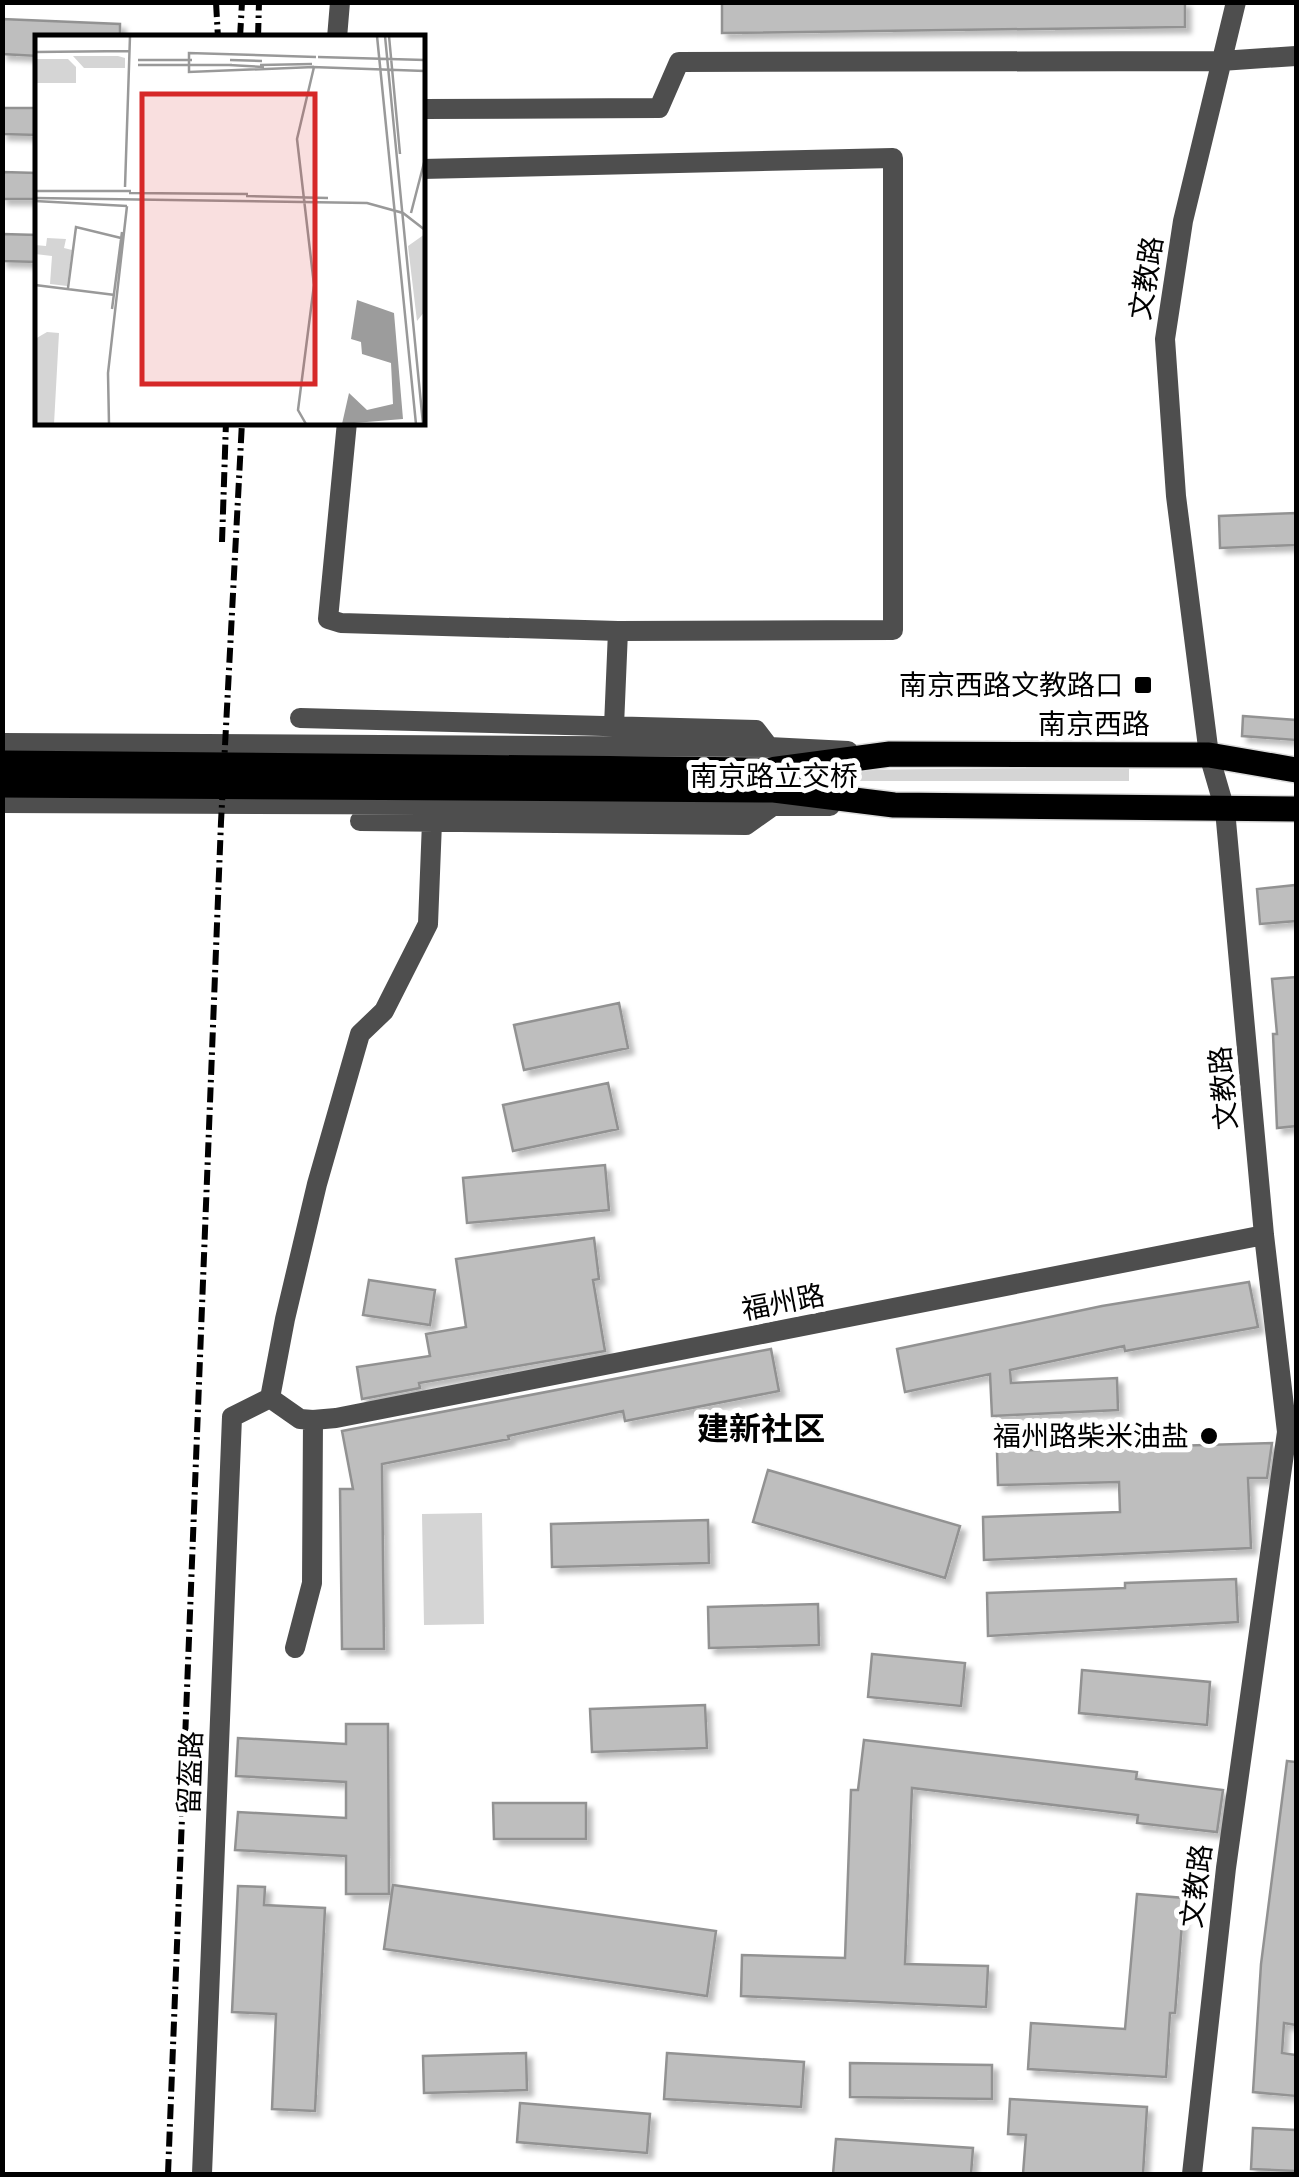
<svg xmlns="http://www.w3.org/2000/svg" width="1299" height="2177" font-family="'Varela Round','Noto Sans SC',sans-serif">
  <style>
    .green { fill: #d5d5d5 }
    .building { fill: #bebebe; stroke: #929292; stroke-width: 2.5; filter: url(#shadow) }
    .lines { fill: none; stroke-linecap: round; stroke-linejoin: round }
    .major-casing { stroke: #dbdbdb; stroke-width: 28 }
    .minor { stroke: #4e4e4e; stroke-width: 20 }
    .major { stroke: #000; stroke-width: 25 }
    .rail { stroke: #000; stroke-width: 6; stroke-dasharray: 15 5 2.5 5; stroke-linecap: butt }
    .poi-dot { fill: #000; stroke: #fff; stroke-width: 4 }
    .labels { text-anchor: middle; stroke-width: 10; stroke-linejoin: round; paint-order: stroke }
    .street-label { font-size: 28px; fill: #000; stroke: #fff }
    .poi-label { font-size: 28px; fill: #000; stroke: #fff; text-anchor: end }
    .quarter-label { font-size: 32px; font-weight: bold; fill: #000; stroke: #fff }
    .inset-road { fill: none; stroke: #999; stroke-width: 2.5 }
    .view { fill: #d62828; fill-opacity: 0.15; stroke: #d62828; stroke-width: 5 }
    .inset-edge { fill: none; stroke: #000; stroke-width: 5 }
  </style>
  <defs>
    <filter id="shadow"><feDropShadow dx="5.5" dy="5.5" stdDeviation="2.5" flood-color="#0004"/></filter>
  </defs>
  <rect width="100%" height="100%" fill="#fff"/>
  <path class="green" d="M1129,767V781H840V770Z
    M482,1513L484,1624L424,1625L422,1514Z"/>
  <path class="building" d="M722,2H1185V27L722,33Z
    M2,19L120,24V38H38V56L2,54Z
    M2,108H38V135L2,134Z
    M2,172L38,173V199H2Z
    M2,234L38,235V262L2,261Z
    M1296,513V545L1220,548L1219,516Z
    M1243,716L1296,720V740L1242,736Z
    M1296,885V921L1260,924L1257,889Z
    M1296,977V1126L1277,1128L1273,1034H1277L1272,979Z
    M619,1003L628,1048L524,1070L514,1025Z
    M608,1083L618,1129L513,1151L503,1105Z
    M605,1165L609,1210L467,1223L463,1178Z
    M594,1238L599,1279L593,1280L605,1351L419,1383L420,1388L362,1399L357,1367L430,1356L426,1334L466,1327L456,1259Z
    M369,1280L435,1290L430,1325L363,1315Z
    M1249,1282L1258,1327L1125,1351L1124,1346L1010,1370L1011,1383L1117,1378L1118,1410L992,1416L990,1374L905,1392L897,1349L1102,1306Z
    M771,1349L779,1391L625,1421L623,1411L508,1436L509,1439L382,1464L384,1649H342L340,1489H353L342,1431Z
    M1272,1443L1267,1478H1248L1251,1548L984,1560L983,1517L1120,1512L1119,1482L998,1485L997,1451Z
    M768,1470L960,1526L945,1578L753,1522Z
    M708,1520L709,1563L552,1567L551,1524Z
    M1236,1579L1238,1622L988,1636L987,1593L1125,1588V1583Z
    M818,1604L819,1645L709,1648L708,1607Z
    M872,1654L965,1663L961,1706L868,1697Z
    M1082,1670L1210,1682L1207,1725L1079,1713Z
    M705,1705L707,1748L592,1752L590,1709Z
    M346,1724H388L389,1894H346V1856L235,1850L238,1812L346,1818V1782L236,1776L238,1738L346,1744Z
    M864,1740L1137,1772L1136,1779L1223,1790L1217,1832L1137,1823L1138,1815L912,1788L905,1964L988,1966L986,2007L741,1996L742,1955L845,1958L851,1790H858Z
    M1287,1761L1296,1762V2025L1284,2023L1282,2053L1296,2055V2096L1253,2092L1261,1964Z
    M493,1803H586V1839H494Z
    M393,1885L716,1931L707,1996L384,1949Z
    M238,1886L265,1887L264,1905L325,1908L315,2111L272,2109L276,2014L232,2012Z
    M1137,1894L1184,1898L1175,2013H1170L1166,2077L1028,2069L1031,2023L1125,2029Z
    M526,2053L527,2090L424,2093L423,2056Z
    M667,2053L804,2062L801,2107L664,2099Z
    M850,2063L992,2065V2099L850,2097Z
    M1010,2099L1147,2107L1143,2174H1023L1026,2135L1008,2134Z
    M520,2103L650,2114L647,2153L517,2142Z
    M1253,2128L1296,2130V2171L1251,2169Z
    M836,2139L973,2148L971,2174H833Z"/>
  <g class="lines">
    <g class="major-casing">
      <path id="major" d="M2,763L770,770L890,754L1209,755L1296,770
        M2,785L774,790L894,805L1296,809"/>
    </g>
    <path class="minor" d="M337,38L340,2
      M422,109L659,108L679,62L1221,61L1296,56
      M347,422L328,619L341,623L618,631L893,630V158L422,169
      M300,718L756,730L769,747
      M614,726L618,631
      M2,743L769,747L848,751
      M2,803L830,806
      M360,821L746,825L770,808
      M313,1420L336,1418L1264,1235
      M295,1648L312,1583L313,1420L300,1419L270,1398L285,1319L317,1184L360,1034L384,1011L428,924L432,822
      M202,2174L232,1417L270,1398
      M1192,2174L1226,1868L1287,1432L1264,1235L1225,810L1209,755L1176,496L1165,339L1183,221L1236,2"/>
    <use href="#major" class="major"/>
    <path class="rail" d="M216,2L218,38
      M240,38L242,2
      M258,38L259,2
      M222,542L226,422
      M168,2174L221,822L242,422"/>
  </g>
  <g class="poi-dot">
    <rect x="1133" y="675" width="20" height="20" rx="5"/>
    <circle cx="1209" cy="1436" r="10"/>
  </g>
  <g class="labels">
    <g class="street-label">
      <text transform="translate(1146 278) rotate(-81)" y="10">文教路</text>
      <text x="1094" y="734">南京西路</text>
      <text x="774" y="786">南京路立交桥</text>
      <text transform="translate(1223 1088) rotate(-95)" y="10">文教路</text>
      <text transform="translate(783 1302) rotate(-11)" y="10">福州路</text>
      <text transform="translate(190 1773) rotate(-88)" y="10">留盔路</text>
      <text transform="translate(1196 1886) rotate(-83)" y="10">文教路</text>
    </g>
    <g class="poi-label">
      <text x="1123" y="695">南京西路文教路口</text>
      <text x="1189" y="1446">福州路柴米油盐</text>
    </g>
    <g class="quarter-label">
      <text x="761" y="1440">建新社区</text>
    </g>
  </g>
  <g transform="translate(35 35)">
    <rect width="390" height="390" fill="#fff"/>
    <path d="M38,21H83L90,23V33H49ZM0,24H33L41,32V48H0ZM390,199V276L382,286L373,211ZM12,203L31,204L29,213L37,215L32,251L15,249L17,221L0,219V210L11,211ZM12,297L24,298L19,389H0V304Z" fill="#d5d5d5"/>
    <path d="M322,265L359,278L368,384L307,389L314,358L332,375L358,369L356,328L327,319L326,307L316,304Z" fill="#9c9c9c"/>
    <path class="inset-road" d="M342,1L381,389M350,1L388,389M354,1L365,119M0,17L95,16M283,22L390,25M103,25H157M195,25L227,26M103,30H197M194,30L229,32M225,30L277,29M277,32L390,36M279,32L154,37V18L281,22M90,152L95,1M0,156H96M94,158L213,159M211,161L293,163M0,163L332,168L368,178L390,195M0,166L92,171M376,178L390,124M0,250L80,260M33,253L41,192L86,203M77,274L87,197M74,389L73,338L92,171M271,389L263,375L279,250L262,104L279,32"/>
    <path class="view" d="M107,59H280V349H107Z"/>
    <rect width="390" height="390" class="inset-edge"/>
  </g>
  <rect width="1299" height="2177" fill="none" stroke="#000000" stroke-width="10"/>
</svg>
